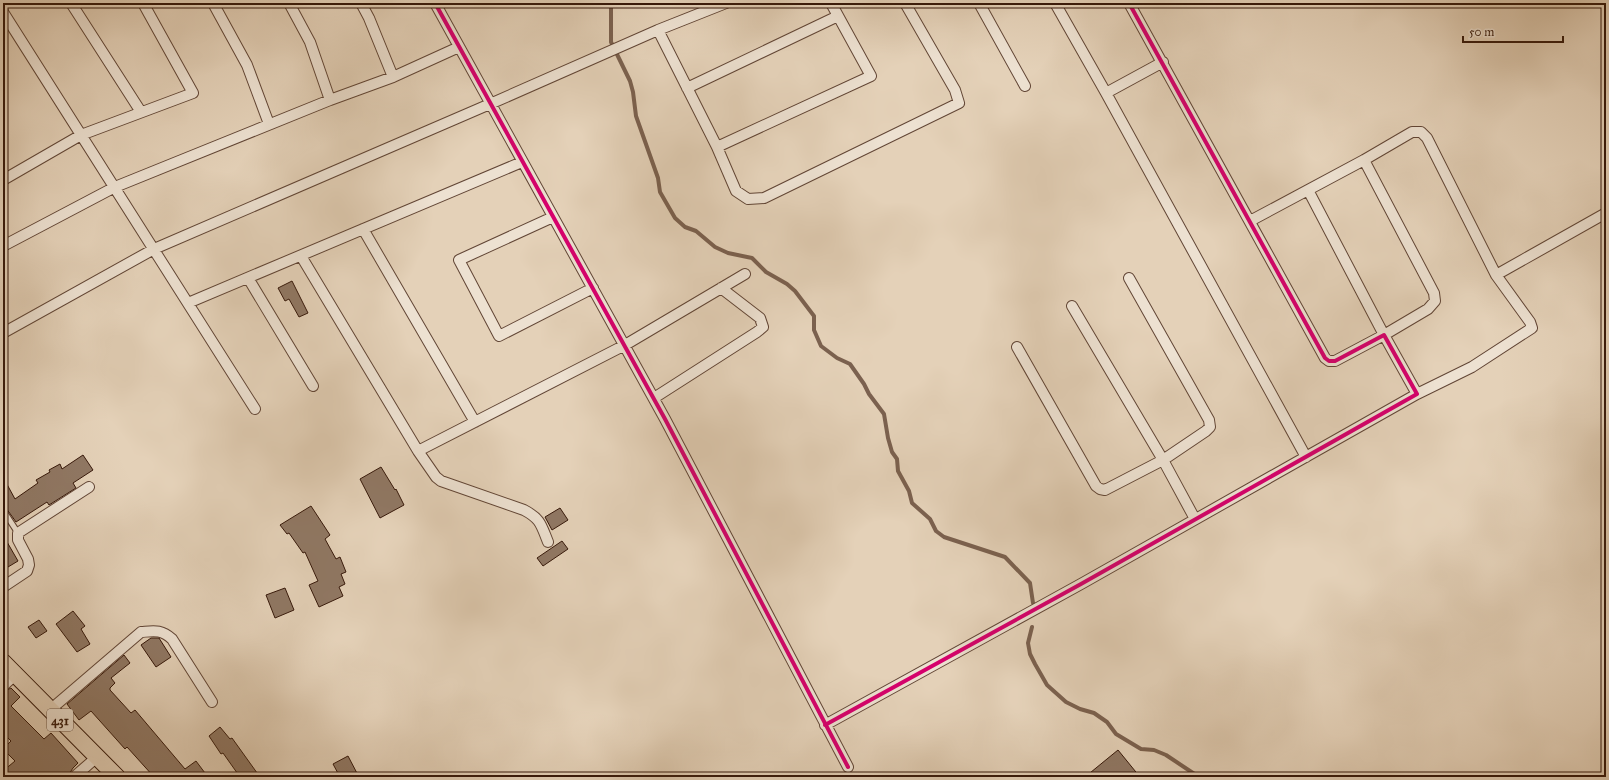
<svg xmlns="http://www.w3.org/2000/svg" width="1609" height="780" font-family="'IM FELL Great Primer',serif">
  <style>
    .lines { fill: none; stroke-linecap: round; stroke-linejoin: round }
    .stream { stroke: #7b614f; stroke-width: 4 }
    .building { fill: #907864; stroke: #36180a }
    .lane-casing { stroke: #624636; stroke-width: 7 }
    .street-casing { stroke: #624636; stroke-width: 12 }
    .primary-casing { stroke: #36180a; stroke-width: 18 }
    .lane { stroke: #ede1d1; stroke-width: 5 }
    .street { stroke: #ede1d1; stroke-width: 10 }
    .primary { stroke: #e4d1b8; stroke-width: 16 }
    .cycleway-casing { stroke: #ede1d1; stroke-width: 6 }
    .cycleway { stroke: #d6006c; stroke-width: 4 }
    .labels { text-anchor: middle; stroke-width: 3; stroke-linejoin: round; paint-order: stroke }
    .shield { fill: #ede1d1; stroke: #6d5446; stroke-width: 1 }
    .shield-label { font-size: 13px; font-weight: bold; fill: #36180a }
  </style>
  <rect width="100%" height="100%" fill="#e4d1b8"/>
  <filter id="stains"><feTurbulence type="fractalNoise" baseFrequency=".005" numOctaves="4"/><feColorMatrix values="0 0 0 0 .2 0 0 0 0 .09 0 0 0 0 .02 0 0 0 .5 -.17"/></filter>
  <radialGradient id="worn" r=".72"><stop offset=".6" stop-color="#630" stop-opacity="0"/><stop offset="1" stop-color="#630" stop-opacity=".3"/></radialGradient>
  <g class="lines">
    <path class="stream" d="M611,3V42L630,81L633,92L636,116L658,178L660,192L675,218L685,227L696,231L715,247L728,253L752,258L766,272L787,284L795,291L814,316V330L821,346L837,358L850,364L864,384L869,394L884,414L888,438L892,452L897,459L898,471L909,491L912,503L930,519L936,531L944,537L1005,557L1030,583L1033,603
      M1032,627L1028,643L1030,654L1035,664L1047,685L1066,702L1080,709L1094,713L1107,722L1116,734L1141,749L1154,750L1166,755L1199,777"/>
  </g>
  <path class="building" d="M292,281L308,313L299,317L289,299L285,301L278,288Z
    M83,455L93,470L73,483L76,488L49,505L47,502L16,522L6,508L3,506V477L15,499L38,483L36,480L50,472L49,470L60,464L62,469Z
    M381,467L395,490L396,489L404,505L380,518L360,479Z
    M311,506L330,535L325,539L336,559L340,557L346,572L341,574L345,584L339,587L343,596L319,607L309,585L318,581L305,552L303,553L289,533L287,534L280,525Z
    M560,508L568,520L552,530L545,517Z
    M3,535L18,561L3,570Z
    M562,541L568,549L543,566L537,558Z
    M285,588L294,610L275,618L266,595Z
    M73,611L85,626L81,629L90,644L77,652L56,624Z
    M39,620L47,631L36,638L28,627Z
    M151,638H159L171,657L156,667L141,645Z
    M124,655L130,663L111,678L115,683L110,688V690L131,713L135,710L185,769L196,761L208,777H154L127,747L125,749L91,711L79,720L67,704Z
    M11,688L20,697L11,706L44,739L51,733L78,763L73,768L67,777H3V771L15,761L3,749L11,741L3,733V692Z
    M220,727L230,739L232,738L260,777H240L223,753L221,754L209,736Z
    M1118,750L1140,777H1085Z
    M348,756L359,777H340L333,764Z"/>
  <g class="lines">
    <g class="lane-casing">
      <path id="lane" d="M3,510L18,533"/>
    </g>
    <g class="street-casing">
      <path id="street" d="M71,3L141,112
        M213,3L247,65L269,124
        M289,3L310,42L330,100
        M361,3L369,18L393,77
        M435,3L665,419L848,767
        M979,3L1025,86
        M1055,3L1106,93L1306,457
        M3,12L255,409
        M658,30L717,147L736,191L748,199L764,198L959,103L955,90L905,3
        M687,88L838,16
        M1106,93L1163,62
        M717,147L871,76L831,3
        M3,180L81,135L193,93L143,3
        M1308,190L1384,335L1428,309L1435,301L1434,293L1364,160
        M553,217L459,260L499,336L593,288
        M1250,221L1364,160L1412,132H1421L1427,138L1496,275L1530,322L1532,328L1472,367L1417,394
        M363,229L475,422
        M3,246L115,187L330,100L393,77L459,47
        M301,256L418,451L436,477L441,481L524,510C541,519 541,525 548,542
        M1496,275L1606,213
        M248,278L313,386
        M188,303L522,162
        M1072,306L1163,460L1195,519
        M3,333L154,249L490,104L658,30L726,3
        M1017,347L1096,486L1100,489L1105,490L1163,460L1206,431L1210,427L1209,420L1129,278
        M654,398L757,332L763,327L760,318L721,288
        M418,451L625,345L745,274
        M3,587L27,571L29,565L28,559L18,540V533L89,487
        M3,686L15,675
        M50,710L141,632C154,631 161,629 172,639L212,702
        M825,725L1081,584L1417,394L1384,335L1335,361H1329L1325,358L1129,3
        M74,777L97,757"/>
    </g>
    <g class="primary-casing">
      <path id="primary" d="M3,662L117,777"/>
    </g>
    <use href="#lane" class="lane"/>
    <use href="#street" class="street"/>
    <use href="#primary" class="primary"/>
    <g class="cycleway-casing">
      <path id="cycleway" d="M435,3L665,419L848,767
        M825,725L1081,584L1417,394L1384,335L1335,361H1329L1325,358L1129,3"/>
    </g>
    <use href="#cycleway" class="cycleway"/>
  </g>
  <g class="labels">
    <rect class="shield" x="47" y="709" width="26" height="22" rx="3"/>
    <g class="shield-label">
      <text x="60" y="725">431</text>
    </g>
  </g>
  <rect width="1609" height="780" fill="none" stroke="#e4d1b8" stroke-width="16"/>
  <rect x="4" y="4" width="1601" height="772" fill="none" stroke="#36180a" stroke-width="2"/>
  <rect x="8" y="8" width="1593" height="764" fill="none" stroke="#36180a"/>
  <path d="M1463 36v6h100v-6" fill="none" stroke="#36180a" stroke-width="2"/>
  <text x="1469" y="36" font-size="12" fill="#36180a" stroke="#ede1d1" stroke-width="3" paint-order="stroke">50 m</text>
  <rect width="100%" height="100%" filter="url(#stains)"/>
  <rect width="100%" height="100%" fill="url(#worn)"/>
</svg>
